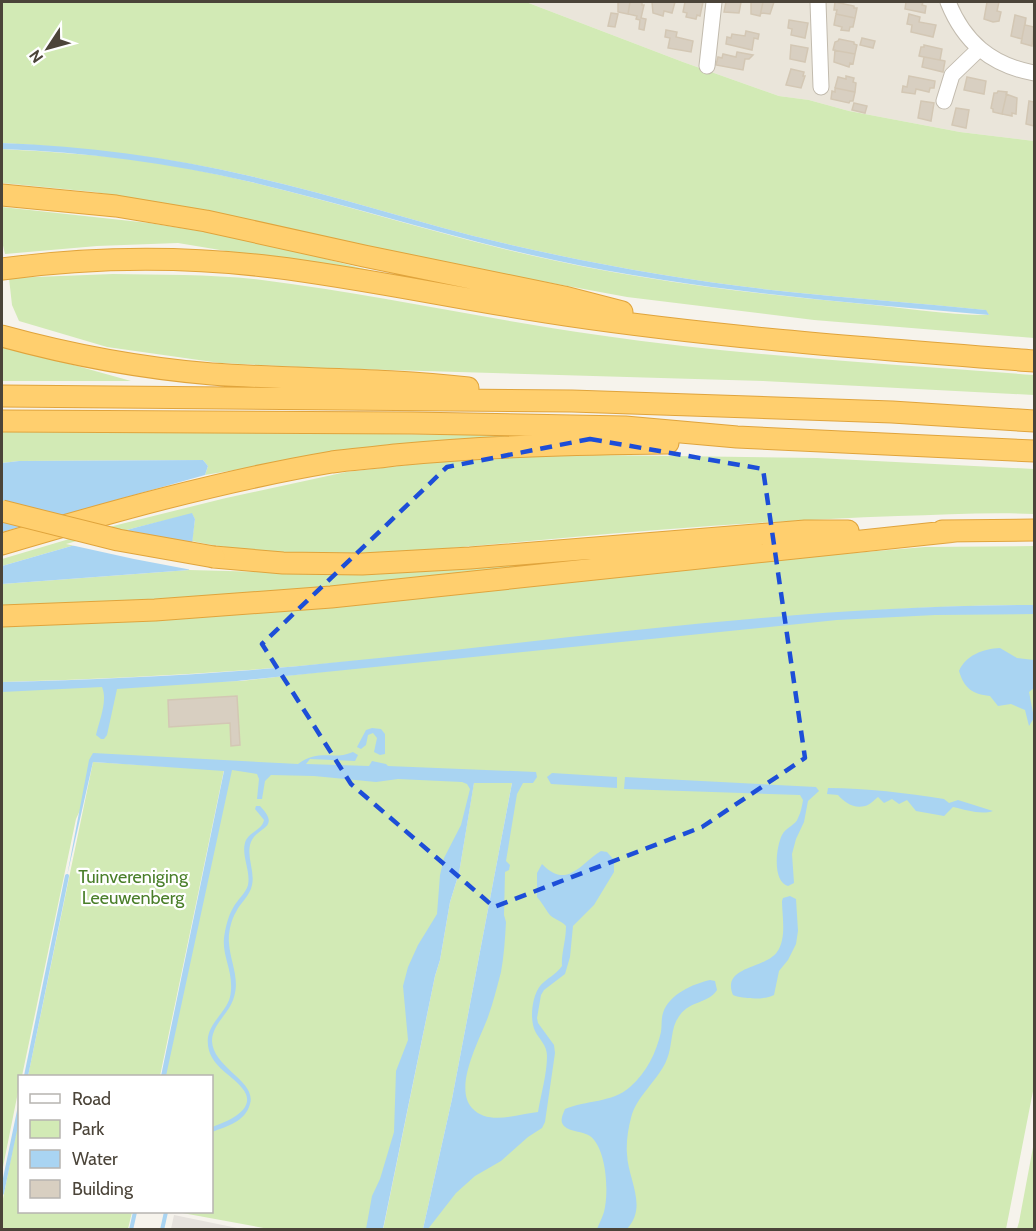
<svg xmlns="http://www.w3.org/2000/svg" width="1036" height="1231" font-family="Cabin,sans-serif">
  <style>
    .residential { fill: #eae5da }
    .industrial { fill: #e6e2dd }
    .green { fill: #d2eab5 }
    .water { fill: #a9d4f2 }
    .pier { fill: #f6f3ec }
    .lines { fill: none; stroke-linecap: round; stroke-linejoin: round }
    .stream { stroke: #a9d4f2; stroke-width: 4 }
    .building { fill: #d8cfc1; stroke: #d3c7b4; stroke-width: 1.5 }
    .minor-casing { stroke: #c2bbae; stroke-width: 17 }
    .highway-casing { stroke: #e0a43c; stroke-width: 23 }
    .minor { stroke: #fff; stroke-width: 15 }
    .highway { stroke: #ffcf6e; stroke-width: 21 }
    .highway-bridge-casing { stroke: #e0a43c; stroke-width: 23; stroke-linecap: butt }
    .highway-bridge { stroke: #ffcf6e; stroke-width: 21 }
    .marked { fill: none; stroke: #1d4ed8; stroke-width: 4.5; stroke-dasharray: 12 8; stroke-linejoin: round }
    .labels { text-anchor: middle; stroke-width: 4.5; stroke-linejoin: round; paint-order: stroke }
    .park-label { font-size: 18px; fill: #4a7f2a; stroke: #fff }
  </style>
  <rect width="100%" height="100%" fill="#f6f3ec"/>
  <path class="residential" d="M526,2H1034V141L960,132L849,111L809,100L779,96L683,62Z"/>
  <path class="industrial" d="M174,1215L242,1229H171Z"/>
  <path class="green" d="M2,2H526L683,62L779,96L809,100L849,111L960,132L1034,141V338L814,320L627,297L449,264L166,204L94,192L2,183V149C54,152 106,155 157,163C274,182 386,220 500,248C616,277 735,292 854,303C898,307 945,315 989,315L985,310C920,303 855,299 790,292C694,282 597,265 503,243C418,223 335,195 250,176C168,157 86,148 2,143Z
    M2,207L149,223L250,239L414,282L178,243L97,246L5,254L2,241Z
    M113,274C162,275 212,274 262,280C374,294 485,319 598,335C743,356 889,364 1034,375V395L763,381L320,368L220,363L107,347L19,321L12,305L9,278Z
    M2,345L131,381H2Z
    M2,431L521,435L522,438L385,445L205,475L208,466L203,460L19,461L2,463Z
    M601,455L817,458L1034,469V514C989,512 944,515 898,516C786,520 675,528 563,538C443,548 311,567 192,541L195,519L192,514L134,528L2,566V559L113,526L226,498L346,472L469,458Z
    M1034,546V605C800,606 568,642 334,663C224,673 112,679 2,682V624L925,547Z
    M527,563L524,567L372,584L211,598L2,606V584L189,570L350,574Z
    M1034,610V1086L1006,1229H425L457,1087L516,778L474,777L379,1229H269L177,1212H212V1076H164L229,765L93,756L81,808L76,819L22,1076H20L19,1087L2,1172V686L241,681L771,621Z
    M93,762L224,770L160,1076H28Z
    M474,782L512,783L452,1099L423,1229L383,1230L435,976L440,960L450,902L459,873Z
    M19,1117L20,1212H132L128,1229H2V1204Z
    M1034,1142V1229H1017L1019,1222Z"/>
  <path class="water" d="M2,143C85,146 169,157 250,176C335,195 418,223 503,243C597,265 694,282 790,292C855,299 921,303 986,310L989,315C844,302 698,291 554,260C452,238 353,206 251,182C169,163 86,152 2,149Z
    M203,460L208,466L205,475L2,532V463L19,461Z
    M192,513L195,519L189,570L2,584V566L134,528Z
    M1034,605V614L935,615L837,620L237,681L117,689L107,735L104,739H101L96,735C99,721 108,701 102,687L2,692V682C114,679 227,674 339,662C570,639 802,605 1034,605Z
    M1000,648L1017,658L1034,660V688L1029,692L1034,718L1029,726L1025,710L1011,704L998,706L990,696C972,694 964,688 959,671C966,655 983,649 1000,648Z
    M372,728L381,729L385,734V754L380,755L374,752L377,738L373,733L368,735L366,745L361,749L357,747L366,730Z
    M353,752L358,755L355,761L310,759L306,764L369,766L372,761L386,764L388,766L536,772L537,777L533,783H523L517,794L506,861L510,865L509,870L505,872L504,915L506,922C505,939 504,956 501,972C497,987 493,1003 488,1017C480,1039 453,1087 472,1108C488,1126 518,1114 538,1112C541,1094 547,1074 547,1056C547,1045 539,1039 535,1031C529,1018 532,991 544,982C551,976 556,974 562,966C561,954 566,941 566,926C561,920 554,920 549,914C545,908 542,903 537,897V873L542,864C567,890 580,864 601,851L607,852L614,860V872L594,905L573,926L570,957L565,974L544,990L541,995L537,1018L538,1023L554,1045L555,1053L545,1122L542,1128L528,1137L501,1161L475,1176L456,1193L428,1229H423L452,1099L512,783H474L459,873L450,902L440,960L435,976L383,1229H366L372,1196L380,1179L394,1132L396,1071L408,1040L403,986L408,967L418,945L437,914L440,875L444,858L461,825L470,789L467,784L462,782L398,779L376,782L314,776L271,775L265,781L262,799H257L259,779L257,774L232,770L166,1076H161L224,771L93,762L67,876L89,760L93,753L298,764C321,748 332,761 353,752Z
    M552,773L617,777V788L551,784L547,777Z
    M625,777L816,787L819,791L808,801L804,822L796,839L792,854L794,883L788,886C772,881 776,847 782,835C786,827 796,825 798,818C801,812 802,806 803,800L800,795L624,789Z
    M828,788C867,788 906,793 944,799L949,803L958,800L993,811C981,815 966,810 953,807L944,816L916,811L907,800L899,804L892,799L884,803L878,797C874,800 870,805 865,806C854,809 845,803 838,795L827,794Z
    M256,806H260C283,830 254,826 250,845C247,858 255,872 252,885C250,896 240,903 236,912C231,920 228,934 229,943C230,961 240,978 234,997C230,1013 212,1024 212,1041C213,1068 257,1081 250,1104C245,1122 227,1126 212,1132V1127C226,1122 260,1109 242,1088C230,1073 205,1064 208,1037C211,1021 226,1012 230,997C235,973 222,958 224,938C225,929 228,916 233,908C237,900 246,893 248,885C251,870 240,854 246,840C251,831 262,830 264,820L255,809Z
    M790,896L796,899L798,931L796,944L788,960L779,971L774,995C766,1000 742,999 733,995C721,966 765,969 777,952C787,938 782,916 782,901L783,898Z
    M710,980L715,981L717,990C709,1003 690,1001 680,1015C670,1027 673,1045 667,1059C659,1080 636,1096 631,1118C628,1129 626,1143 627,1154C628,1180 648,1206 627,1229H597C599,1224 602,1218 604,1212C609,1193 607,1149 590,1136C583,1131 570,1132 564,1126C559,1120 563,1115 565,1109C586,1100 612,1103 630,1087C647,1072 656,1053 661,1032C662,1026 661,1019 663,1013C669,994 693,984 710,980Z"/>
  <path class="pier" d="M119,529L195,543L192,570L134,559L66,544Z"/>
  <g class="lines">
    <path class="stream" d="M26,1076L67,876
      M2,1193L20,1106
      M131,1230L135,1212
      M162,1230L166,1212"/>
  </g>
  <path class="building" d="M618,2H630L628,14L618,12Z
    M630,2H642V5H644L641,18L646,19L644,30L639,29L640,20L636,19L637,16L628,14Z
    M652,2H675L672,13L664,11L663,16L653,13Z
    M685,2H703L700,16L697,15L696,19L686,17L687,13L683,12Z
    M726,2H741L739,13L724,12Z
    M751,2H763L760,16L751,14Z
    M763,2H774L770,14L761,13L760,16Z
    M835,2L854,6V8H857L855,18L836,14L837,10H834Z
    M906,2H923L922,5L926,6L925,13L905,9Z
    M987,2H999L997,11L1001,12L999,21L993,22L984,19Z
    M611,13L618,14L615,27L608,26Z
    M836,14L855,18L853,27H850L849,31L841,30L842,27L834,25Z
    M909,14L920,17L919,22L936,25L933,37L911,32L912,25L907,24Z
    M1015,15L1026,18L1021,43L1022,39L1011,36Z
    M1026,18L1025,25L1034,27L1032,46L1021,43Z
    M789,20L808,23L805,38L791,35L792,29L788,28Z
    M666,30L677,32L676,37L693,41L691,52L668,48L670,38L665,37Z
    M746,31L759,34L758,39L754,38L752,50L726,44L727,37L731,38L732,34L745,36Z
    M862,38L875,41L873,48L860,45Z
    M839,39L854,42V44L857,45L855,54L833,50L835,42L838,41Z
    M791,45L808,48L805,62L790,59Z
    M924,45L942,49L940,60L945,61L919,56L921,47H924Z
    M833,50L855,54L853,64L850,63L849,67L834,62L835,50Z
    M737,52L753,55L749,59H745L743,70L716,65L718,57L722,58L723,54L736,57Z
    M919,56L945,61L943,72L922,67L924,57Z
    M791,69L804,72L803,76H805L801,88L786,85Z
    M846,76L854,78L853,82L856,83L855,92L835,88L838,77L846,79Z
    M909,76L935,81L934,88H930L929,92L916,89L915,94L902,92L903,86L907,87Z
    M967,77L986,81L984,94L964,90Z
    M835,88L855,92L853,101H850L849,103L831,99L832,91L835,92Z
    M998,91L1007,92L1002,114L993,112V109L991,108L994,93H997Z
    M1007,92L1006,94L1017,98L1016,114L1012,113V116L1002,114Z
    M921,101L934,103L931,121L918,118Z
    M1029,101L1034,102V126L1026,124Z
    M854,103L867,106L865,113L852,110Z
    M956,108L969,110L966,128L952,125Z
    M237,696L240,745L231,746L230,723L169,727L168,700Z"/>
  <g class="lines">
    <g class="minor-casing">
      <path id="minor" d="M818,2L821,87
        M948,2C964,42 991,65 1034,73
        M707,66L714,2
        M944,101L952,75L979,49"/>
    </g>
    <g class="highway-casing">
      <path id="highway" d="M2,195L116,206L206,221L364,256L564,297L622,312
        M2,269C91,257 183,256 273,267C371,279 468,301 566,315C722,338 878,349 1034,361
        M2,336C71,355 141,368 212,374C297,380 383,378 468,388
        M2,396L572,401L892,412L1034,421
        M2,421L412,423L625,427L737,437L1034,451
        M942,531L1034,530
        M2,544C110,512 220,481 332,462C353,459 374,458 395,455C486,446 577,444 668,443
        M214,557L283,563L362,564L470,558L805,531H848
        M2,616L155,610L331,597L956,531"/>
    </g>
    <use href="#minor" class="minor"/>
    <use href="#highway" class="highway"/>
    <g class="highway-bridge-casing">
      <path id="highway-bridge" d="M2,511L118,540L214,557"/>
    </g>
    <use href="#highway-bridge" class="highway-bridge"/>
  </g>
  <path class="marked" d="M590,439L763,469L805,758L702,827L494,907L351,784L262,644L447,467Z"/>
  <g class="labels">
    <g class="park-label">
      <text x="133" y="883">Tuinvereniging<tspan x="133" dy="21">Leeuwenberg</tspan></text>
    </g>
  </g>
  <rect width="1036" height="1231" fill="none" stroke="#4b4439" stroke-width="6"/>
  <rect x="18" y="1075" width="195" height="138" fill="#ffffff" stroke="#b7b4b0" stroke-width="1.5"/>
  <rect x="30" y="1094" width="30" height="9" fill="#ffffff" stroke="#b7b4b0" stroke-width="1.5"/>
  <text x="72" y="1105" font-size="18" fill="#4b4439">Road</text>
  <rect x="30" y="1120" width="30" height="18" fill="#d2eab5" stroke="#b7b4b0" stroke-width="1.5"/>
  <text x="72" y="1135" font-size="18" fill="#4b4439">Park</text>
  <rect x="30" y="1150" width="30" height="18" fill="#a9d4f2" stroke="#b7b4b0" stroke-width="1.5"/>
  <text x="72" y="1165" font-size="18" fill="#4b4439">Water</text>
  <rect x="30" y="1180" width="30" height="18" fill="#d8cfc1" stroke="#b7b4b0" stroke-width="1.5"/>
  <text x="72" y="1195" font-size="18" fill="#4b4439">Building</text>
  <g transform="translate(48 48) rotate(234)" stroke="#ffffff" stroke-width="4.5" paint-order="stroke">
  <path d="M0-4.5L10 22L0 15L-10 22Z" fill="#4b4439"/>
  <text y="-9" font-size="16" font-weight="bold" text-anchor="middle" fill="#4b4439">N</text>
  </g>
</svg>
